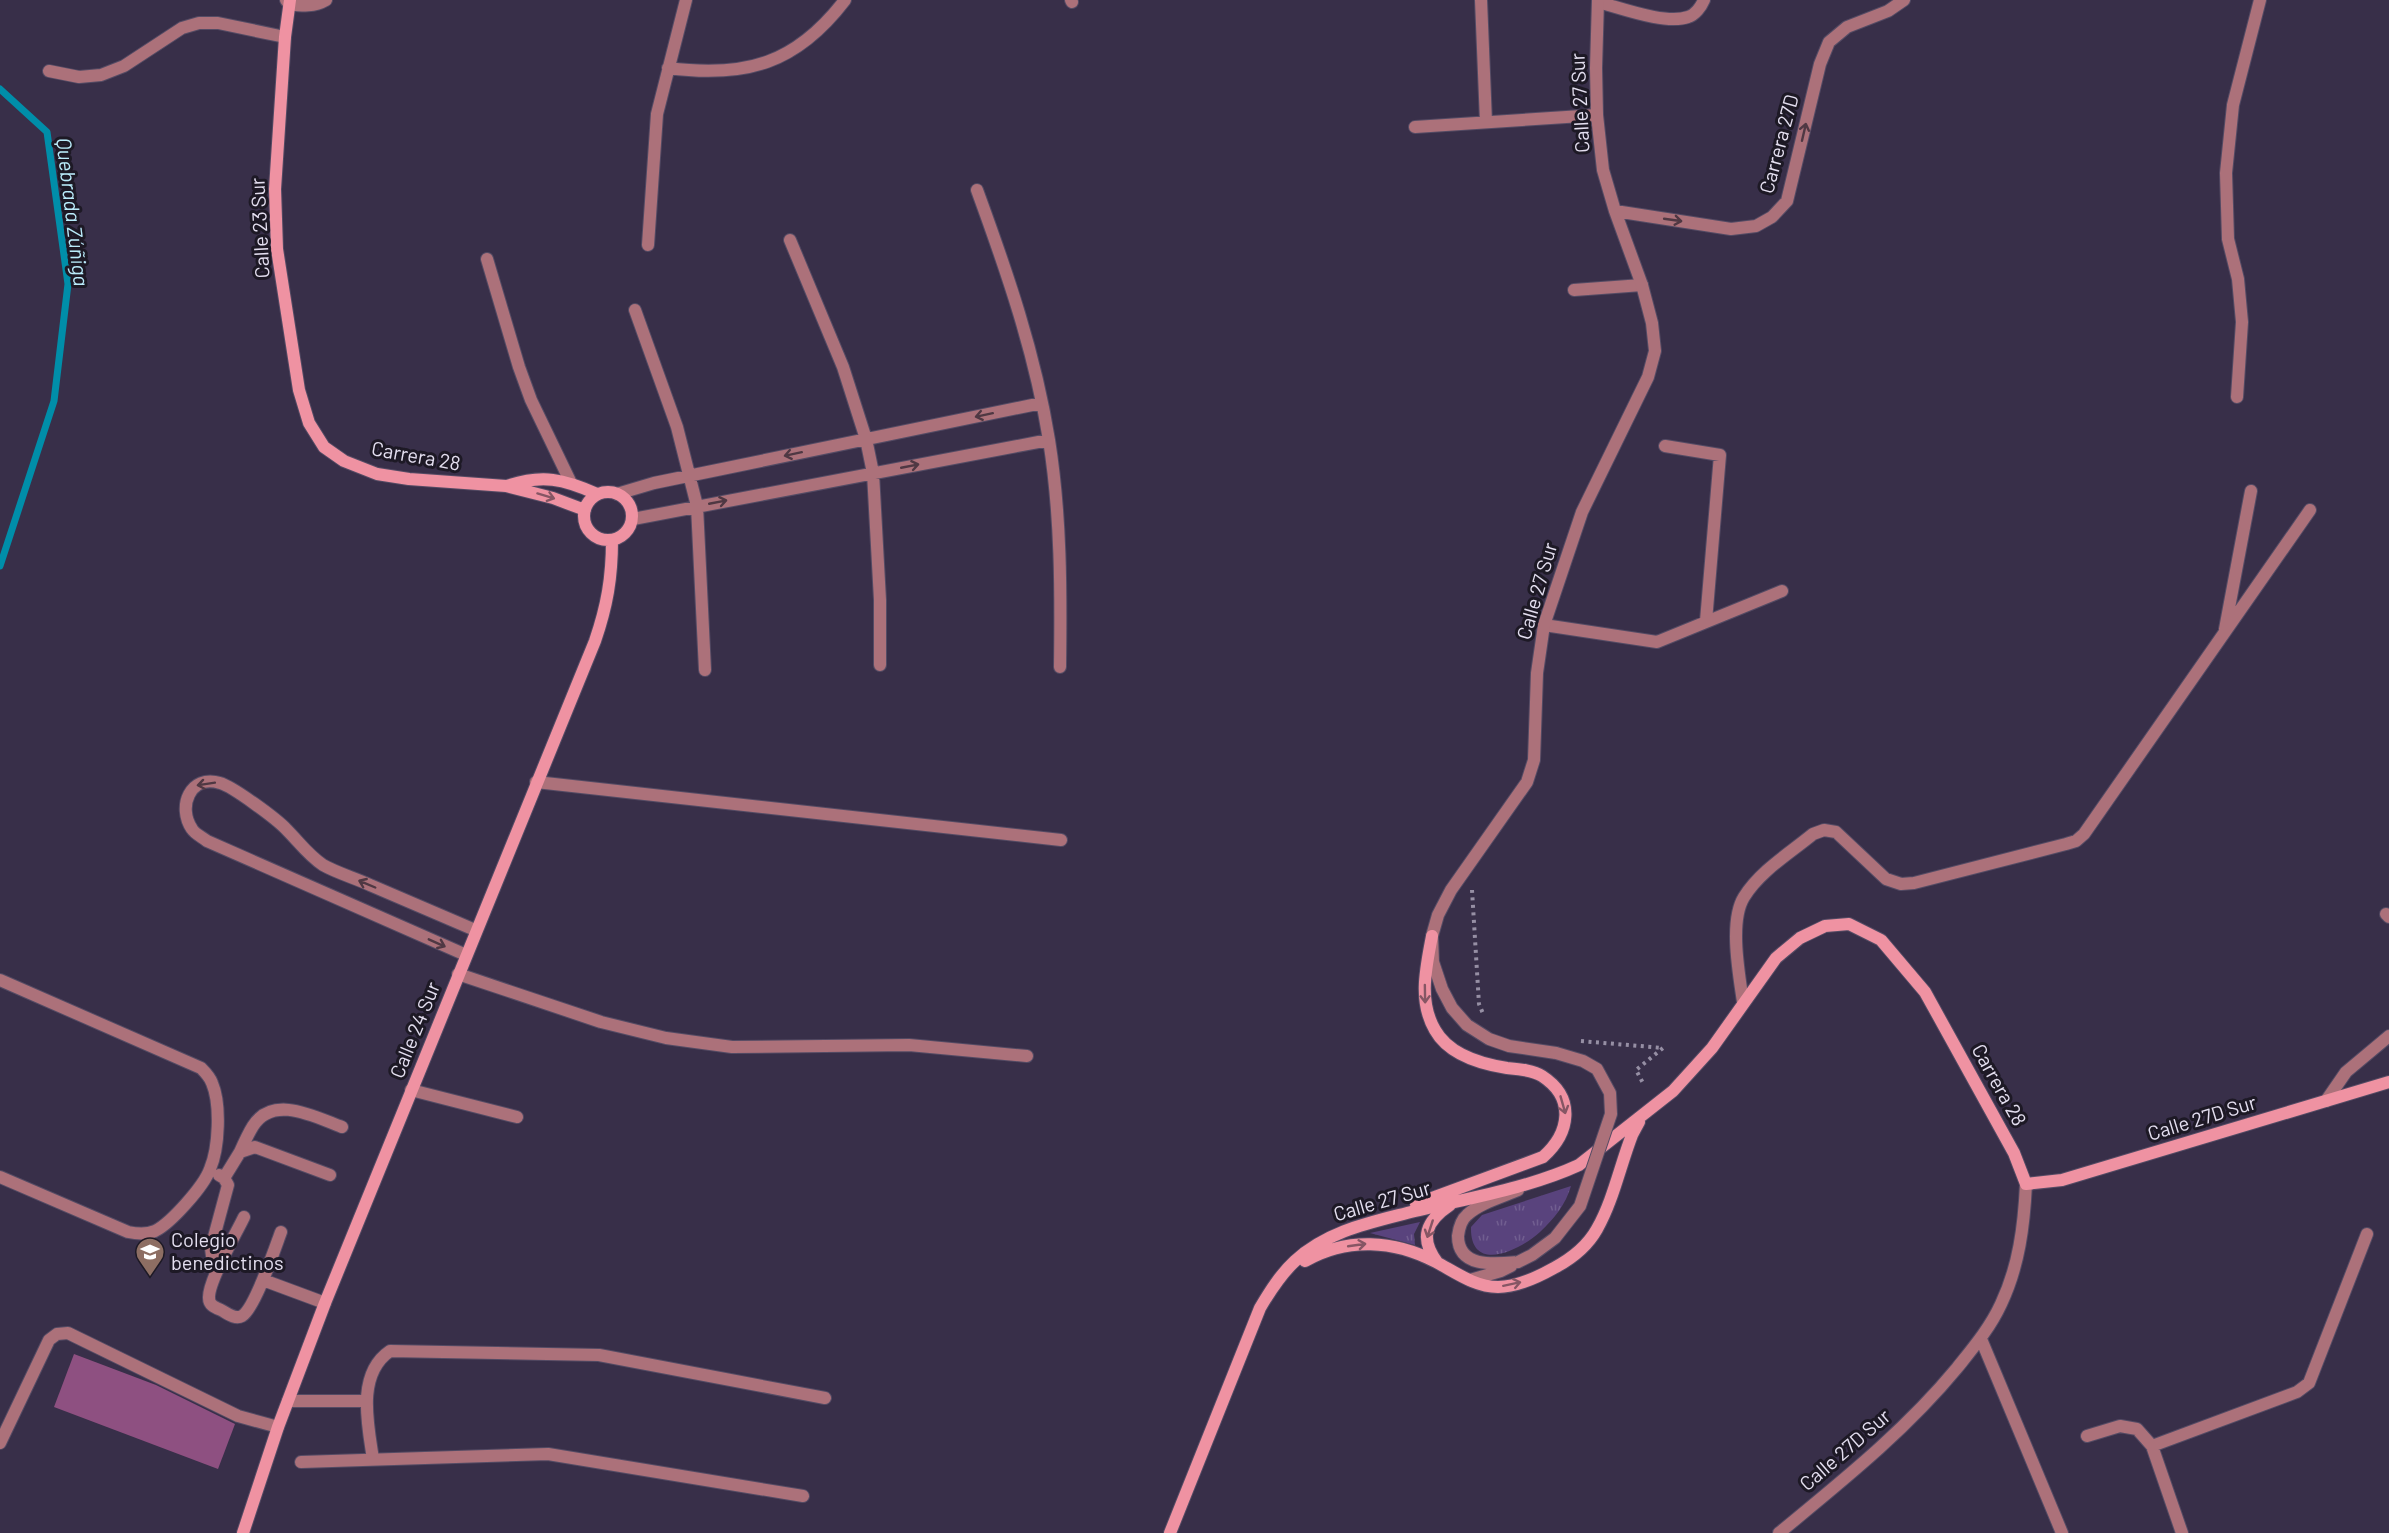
<svg xmlns="http://www.w3.org/2000/svg" width="2389" height="1533" font-family="Barlow,sans-serif">
  <style>
    .grass { fill: url(#grass-tufts) }
    .lines { fill: none; stroke-linecap: round; stroke-linejoin: round }
    .stream { stroke: #008ea9; stroke-width: 7 }
    .building { fill: #8e5081 }
    .lane-casing { stroke: #544b64; stroke-width: 14 }
    .street-casing { stroke: #544b64; stroke-width: 14 }
    .secondary-casing { stroke: #544b64; stroke-width: 14 }
    .path { stroke: #968fa4; stroke-width: 4; stroke-dasharray: 3 4.5; stroke-linecap: butt }
    .lane { stroke: #ac717a; stroke-width: 12 }
    .street { stroke: #ac717a; stroke-width: 12 }
    .secondary { stroke: #ef92a2; stroke-width: 12 }
    .street-bridge-casing { stroke: #544b64; stroke-width: 14; stroke-linecap: butt }
    .street-bridge { stroke: #ac717a; stroke-width: 12 }
    .oneway { stroke: #4f3843 }
    .oneway2 { stroke: #865664 }
    .labels { text-anchor: middle; stroke-width: 6; stroke-linejoin: round; paint-order: stroke }
    .street-label { font-size: 20px; fill: #e4dff0; stroke: #1d1925 }
    .poi-label { font-size: 20px; fill: #e4dff0; stroke: #1d1925; text-anchor: start }
    .water-label { font-size: 21px; font-style: italic; fill: #baecfb; stroke: #1d1925 }
  </style>
  <defs>
    <pattern id="grass-tufts" width="24" height="20" patternUnits="userSpaceOnUse" patternTransform="scale(1.5)"><rect width="24" height="20" fill="#59437d"/><path d="M3 7l-1-3M5 7V3M7 7l1-3M15 17l-1-3M17 17v-4M19 17l1-3" fill="none" stroke="#715e90"/></pattern>
  </defs>
  <rect width="100%" height="100%" fill="#382f49"/>
  <path class="grass" d="M1571,1186C1566,1204 1554,1219 1540,1232C1519,1251 1470,1274 1471,1227L1482,1215Z
    M1420,1222L1414,1234L1415,1245L1370,1233Z"/>
  <g class="lines">
    <path class="stream" d="M0,89L47,132L68,284L54,401L0,566"/>
  </g>
  <path class="building" d="M74,1354L156,1385L235,1424L218,1469L54,1407Z"/>
  <g class="lines">
    <g class="lane-casing">
      <path id="lane" d="M286,0L289,4C303,6 314,7 326,0
        M1481,0L1486,122
        M1598,2C1621,8 1666,25 1688,17C1695,15 1701,7 1704,0
        M668,68C746,78 796,64 845,0
        M49,71L79,77L101,75L124,66L182,28L199,23H218L285,37
        M1415,127L1597,115
        M648,245L657,114L686,0
        M487,259L519,367L531,400L571,483
        M1574,290L1642,285
        M1665,446L1720,455L1706,621
        M1544,625L1657,642L1782,591
        M2225,629L2251,491
        M2386,914L2389,917
        M466,955L207,841C202,837 195,834 192,829C177,807 190,774 220,783C232,786 277,819 287,830C299,842 308,855 323,865C337,873 355,878 370,885C405,900 440,915 475,930
        M0,980L201,1068C205,1072 210,1077 212,1083C221,1104 219,1148 210,1169C204,1186 171,1223 155,1231C146,1235 137,1234 128,1232L0,1177
        M1743,1002C1739,974 1729,921 1744,897C1760,871 1790,853 1813,834L1824,830L1836,832L1886,879L1901,884L1914,883L2066,844L2076,841L2084,834L2310,510
        M411,1090L517,1117
        M2326,1101L2346,1072L2389,1036
        M240,1152C244,1143 248,1134 253,1126C273,1094 315,1117 342,1127
        M219,1175L224,1178L228,1185L211,1248L212,1256L222,1263
        M224,1178L240,1152L255,1147L330,1175
        M244,1217C236,1234 208,1281 209,1298C209,1305 214,1307 221,1310C227,1313 235,1320 242,1316C255,1308 275,1248 281,1232
        M263,1280L325,1303
        M288,1401H366
        M2087,1436L2120,1426L2137,1429L2152,1446L2182,1533
        M0,1443L49,1340L57,1334L68,1333L238,1416L278,1427
        M2152,1446L2297,1392L2309,1383L2367,1234
        M373,1459C368,1425 356,1374 390,1351L599,1355L825,1398
        M301,1462L548,1454L803,1496"/>
    </g>
    <g class="street-casing">
      <path id="street" d="M1071,0L1072,2
        M977,190C1007,272 1035,353 1049,440C1061,515 1061,591 1060,667
        M1615,211L1731,229L1756,226L1772,217L1787,201L1820,64L1829,42L1847,27L1888,11L1904,0
        M790,240L843,367L866,439L873,473L880,600V665
        M635,310L677,427L697,506L705,670
        M2237,397L2242,322L2238,279L2228,239L2226,173L2233,105L2260,0
        M617,494L654,483L1042,403
        M633,519L1049,440
        M536,782L1061,840
        M458,974L601,1022L666,1038L732,1047L909,1045L1027,1056
        M1556,1053L1509,1046L1489,1039L1467,1025L1452,1008L1442,989L1433,962L1432,936L1438,915L1451,890L1527,782L1534,760L1537,673L1544,625L1582,512L1648,377L1655,351L1652,323L1642,285L1615,211L1603,170L1597,115L1596,68L1598,0
        M1518,1262C1496,1264 1458,1269 1458,1236C1459,1228 1461,1220 1467,1215C1480,1203 1502,1197 1518,1190
        M1470,1280L1501,1271L1511,1266
        M1981,1339L2062,1533
        M1779,1533C1842,1481 1905,1431 1957,1368C1973,1348 1990,1328 2001,1304C2019,1266 2024,1226 2026,1184"/>
    </g>
    <g class="secondary-casing">
      <path id="secondary" d="M290,0L285,37L275,189L277,249L299,390L309,423L324,447L344,461L377,474L409,479L506,486L553,498L585,510
        M507,486C542,474 564,479 597,494
        M584 516a24 24 0 1 1 48 0a24 24 0 1 1-48 0Z
        M1416,1204L1543,1157C1570,1133 1576,1098 1542,1076C1533,1070 1518,1069 1507,1068C1481,1064 1449,1055 1435,1030C1418,1001 1426,968 1432,936
        M1305,1261C1347,1237 1394,1240 1436,1262C1455,1272 1475,1287 1498,1287C1517,1287 1538,1277 1554,1268C1571,1259 1587,1247 1597,1229C1613,1201 1620,1166 1632,1135L1639,1122
        M1437,1262C1419,1238 1426,1221 1450,1205
        M243,1533L278,1427L325,1303L595,641C607,606 612,578 612,540
        M1170,1533L1260,1308C1270,1291 1280,1275 1295,1261C1326,1232 1368,1223 1407,1213C1463,1199 1527,1189 1579,1165L1673,1091L1712,1048L1776,958L1800,938L1825,926L1849,924L1881,940L1925,992L2014,1153L2026,1184L2062,1180L2389,1082"/>
    </g>
    <path class="path" d="M1472,890L1479,1004L1484,1016
      M1581,1041L1663,1048L1636,1070L1644,1085"/>
    <use href="#lane" class="lane"/>
    <use href="#street" class="street"/>
    <use href="#secondary" class="secondary"/>
    <g class="street-bridge-casing">
      <path id="street-bridge" d="M1518,1262L1532,1255L1555,1238L1580,1206L1611,1114L1610,1093L1597,1069L1583,1061L1556,1053"/>
    </g>
    <use href="#street-bridge" class="street-bridge"/>
  </g>
  <defs><path id="oneway-shaft" d="M-6 0H5M1.5-3L5.5 0L1.5 3" fill="none" stroke-width="1.6" stroke-linecap="round" stroke-linejoin="round" transform="scale(1.5)"/></defs>
  <g class="oneway">
    <use href="#oneway-shaft" transform="translate(1804 132) rotate(-77)"/>
    <use href="#oneway-shaft" transform="translate(1673 220) rotate(8)"/>
    <use href="#oneway-shaft" transform="translate(984 415) rotate(168)"/>
    <use href="#oneway-shaft" transform="translate(793 454) rotate(168)"/>
    <use href="#oneway-shaft" transform="translate(910 466) rotate(-11)"/>
    <use href="#oneway-shaft" transform="translate(718 502) rotate(-11)"/>
    <use href="#oneway-shaft" transform="translate(206 784) rotate(171)"/>
    <use href="#oneway-shaft" transform="translate(367 884) rotate(-157)"/>
    <use href="#oneway-shaft" transform="translate(437 943) rotate(24)"/>
  </g>
  <g class="oneway2">
    <use href="#oneway-shaft" transform="translate(546 496) rotate(17)"/>
    <use href="#oneway-shaft" transform="translate(1425 994) rotate(89)"/>
    <use href="#oneway-shaft" transform="translate(1563 1105) rotate(74)"/>
    <use href="#oneway-shaft" transform="translate(1430 1229) rotate(108)"/>
    <use href="#oneway-shaft" transform="translate(1357 1245) rotate(-8)"/>
    <use href="#oneway-shaft" transform="translate(1512 1284) rotate(-12)"/>
  </g>
  <defs>
    <g id="school-pin" transform="scale(1.5)"><path d="M0 17L-7.5 6A9.5 9.5 0 1 1 7.5 6Z" fill="#8d6e63" stroke="#1d1925"/><path d="M0-5L7-2L0 1L-7-2ZM-4 1L0 2.5L4 1V4Q0 6-4 4Z" fill="#fff"/></g>
  </defs>
  <g fill-rule="evenodd">
    <use href="#school-pin" x="150" y="1252"/>
  </g>
  <g class="labels">
    <g class="street-label">
      <text transform="translate(1580 103) rotate(-93)" y="7">Calle 27 Sur</text>
      <text transform="translate(1779 144) rotate(-75)" y="7">Carrera 27D</text>
      <text transform="translate(260 228) rotate(-93)" y="7">Calle 23 Sur</text>
      <text transform="translate(416 456) rotate(10)" y="7">Carrera 28</text>
      <text transform="translate(1537 591) rotate(-74)" y="7">Calle 27 Sur</text>
      <text transform="translate(415 1030) rotate(-68)" y="7">Calle 24 Sur</text>
      <text transform="translate(1999 1085) rotate(61)" y="7">Carrera 28</text>
      <text transform="translate(2202 1118) rotate(-17)" y="7">Calle 27D Sur</text>
      <text transform="translate(1382 1201) rotate(-16)" y="7">Calle 27 Sur</text>
      <text transform="translate(1845 1450) rotate(-41)" y="7">Calle 27D Sur</text>
    </g>
    <g class="poi-label">
      <text x="171" y="1247">Colegio<tspan x="171" dy="23">benedictinos</tspan></text>
    </g>
    <g class="water-label">
      <text transform="translate(72 212) rotate(83)" y="7">Quebrada Zúñiga</text>
    </g>
  </g>
</svg>
